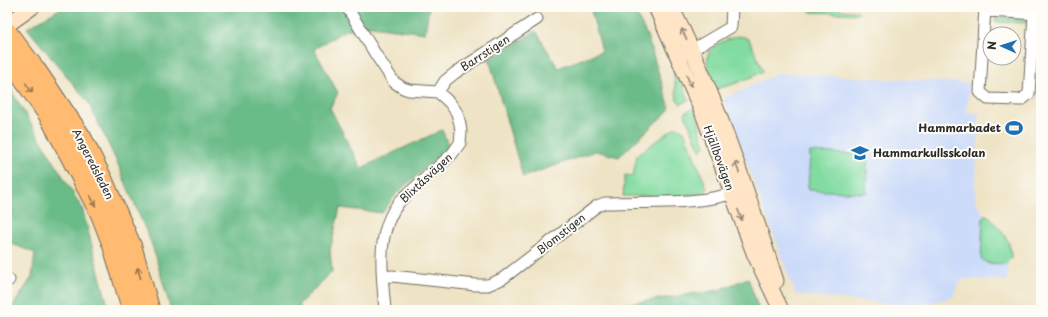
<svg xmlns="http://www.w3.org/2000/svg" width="1048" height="317" font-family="'Playpen Sans',sans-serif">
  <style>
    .built { fill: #ccdbf9 }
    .green { fill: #82dba1; stroke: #568366 }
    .forest { fill: #69bb87; stroke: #4a7359 }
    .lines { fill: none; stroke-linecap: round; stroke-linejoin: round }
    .street-casing { stroke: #6f6b61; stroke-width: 13 }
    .secondary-casing { stroke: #6f6b61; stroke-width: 17 }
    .highway-casing { stroke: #6f6b61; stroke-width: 21 }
    .street { stroke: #fff; stroke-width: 11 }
    .secondary { stroke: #ffe4c6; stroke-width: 15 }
    .highway { stroke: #ffbb71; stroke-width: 19 }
    .oneway { stroke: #958878 }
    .oneway2 { stroke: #95734e }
    .labels { text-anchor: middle; stroke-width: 4; stroke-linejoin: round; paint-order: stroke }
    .street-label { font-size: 11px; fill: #2b2b2b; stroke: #fdfcf7 }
    .poi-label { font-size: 11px; font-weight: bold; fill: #2b2b2b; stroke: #fdfcf7; text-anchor: end }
  </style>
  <rect width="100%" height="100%" fill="#fdfcf7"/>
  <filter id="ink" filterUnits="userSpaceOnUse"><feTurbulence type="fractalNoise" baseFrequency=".025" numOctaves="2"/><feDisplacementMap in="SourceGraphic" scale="8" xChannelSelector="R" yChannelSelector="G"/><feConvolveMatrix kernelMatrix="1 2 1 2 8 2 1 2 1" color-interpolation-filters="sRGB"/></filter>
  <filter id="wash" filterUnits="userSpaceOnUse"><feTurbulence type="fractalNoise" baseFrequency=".012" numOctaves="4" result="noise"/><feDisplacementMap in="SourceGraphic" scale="16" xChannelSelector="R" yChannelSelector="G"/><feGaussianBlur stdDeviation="0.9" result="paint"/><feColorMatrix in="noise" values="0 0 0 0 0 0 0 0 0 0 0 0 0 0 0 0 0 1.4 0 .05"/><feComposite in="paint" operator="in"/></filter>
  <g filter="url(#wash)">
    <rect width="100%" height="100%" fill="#eee3c4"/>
    <path class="built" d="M778,73L970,83L967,112L979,113L975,192L976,202L1009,252L1007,281L965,279L959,283L956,288L954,297L916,306L796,295L723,99Z"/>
    <path class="green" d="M645,7H650L689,100L681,104L678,101L677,99L673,68L671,63Z
      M810,7H840V10L858,11V14L811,12L810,11Z
      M996,17L1026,19L1028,22L1027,23L997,22L995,21Z
      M737,36L745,37L750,41L763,71C756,76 722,90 714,88C703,55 702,48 737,36Z
      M692,109H695C699,122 701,134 705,147L701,148L702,151L700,150L685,114L686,112Z
      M677,127L684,131L707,188L706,193L680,196H623L625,175L633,176L637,155L674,128Z
      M810,152L868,155L866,193L808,190Z
      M984,215H987C1000,230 1011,237 1011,258L1005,264L987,263L981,259L983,217Z"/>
    <path class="forest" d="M63,7H429L425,33L371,26L346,30L314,49L338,93L330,108L361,168L442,130L449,147L396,194L382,213L340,208L330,250L332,272L299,304L301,310H171L152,245L116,160L88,102L27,28Z
      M590,7H633L647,36L670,109L619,157L596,151L523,177L489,59L536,31L558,68L602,51Z
      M7,84L82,208L109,310H7L13,306L32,277L35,253L7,242Z
      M748,278L759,310H609L612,306L719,290Z"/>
  </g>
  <g filter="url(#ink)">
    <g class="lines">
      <g class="street-casing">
        <path id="street" d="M347,7L376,55L394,82L403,88L409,90L438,92L450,103L457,113L460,124L461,132L460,143L452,154L400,201C375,232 382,273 385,310
          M985,7L980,92L988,99L1021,100L1029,94L1034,14
          M985,11L1041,14
          M685,54L731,27L732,7
          M438,92L445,81L455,73L537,19
          M383,277L392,276L476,285H488L502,279L597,206L605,203C650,201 697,206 740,191
          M7,280H9"/>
      </g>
      <g class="secondary-casing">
        <path id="secondary" d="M656,7L702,111L754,253L781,310
          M671,7C707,77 733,151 758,226C764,244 770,263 776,281
          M7,25L32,7"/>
      </g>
      <g class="highway-casing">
        <path id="highway" d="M7,32L36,70L82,138L103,180L132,247L150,310
          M7,56L49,116L100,213L112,244L132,310"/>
      </g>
      <use href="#street" class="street"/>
      <use href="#secondary" class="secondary"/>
      <use href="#highway" class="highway"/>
    </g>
    <defs><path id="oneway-shaft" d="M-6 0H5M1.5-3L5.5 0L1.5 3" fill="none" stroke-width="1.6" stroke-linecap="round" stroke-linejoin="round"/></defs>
    <g class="oneway">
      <use href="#oneway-shaft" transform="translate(684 34) rotate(-116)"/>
      <use href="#oneway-shaft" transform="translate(689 81) rotate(67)"/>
      <use href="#oneway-shaft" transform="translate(737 167) rotate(-110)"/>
      <use href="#oneway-shaft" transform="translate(740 215) rotate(69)"/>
    </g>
    <g class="oneway2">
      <use href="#oneway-shaft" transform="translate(29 88) rotate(55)"/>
      <use href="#oneway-shaft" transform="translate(93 201) rotate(63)"/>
      <use href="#oneway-shaft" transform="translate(139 273) rotate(-106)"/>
    </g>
  </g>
  <defs>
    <g id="stadium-bare" transform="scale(1.38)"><path d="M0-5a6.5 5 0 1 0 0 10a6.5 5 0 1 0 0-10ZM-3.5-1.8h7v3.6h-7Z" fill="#1f6fb2" stroke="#fdfcf7" stroke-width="2.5" paint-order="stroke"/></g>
    <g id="school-bare" transform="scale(1.38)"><path d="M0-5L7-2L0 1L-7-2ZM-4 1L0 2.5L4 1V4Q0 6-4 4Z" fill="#1f6fb2" stroke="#fdfcf7" stroke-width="2.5" paint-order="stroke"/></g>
  </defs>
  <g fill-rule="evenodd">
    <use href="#stadium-bare" x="1014" y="128"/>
    <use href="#school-bare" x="860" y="153"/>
  </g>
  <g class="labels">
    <g class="street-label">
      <text transform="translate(485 53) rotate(-33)" y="4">Barrstigen</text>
      <text transform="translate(719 158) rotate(70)" y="4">Hjällbovägen</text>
      <text transform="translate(93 164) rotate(63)" y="4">Angeredsleden</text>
      <text transform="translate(426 178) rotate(-43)" y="4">Blixtåsvägen</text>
      <text transform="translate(561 234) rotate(-38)" y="4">Blomstigen</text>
    </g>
    <g class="poi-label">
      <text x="1001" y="132">Hammarbadet</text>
      <text x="873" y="157" text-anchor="start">Hammarkullsskolan</text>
    </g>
  </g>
  <rect width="1048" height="317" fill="none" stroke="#fdfcf7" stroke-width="24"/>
  <g transform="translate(1002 46) rotate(273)"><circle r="19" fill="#fdfcf7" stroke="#a9a8a5"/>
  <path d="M0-3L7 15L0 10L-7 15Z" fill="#1f6fb2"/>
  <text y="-6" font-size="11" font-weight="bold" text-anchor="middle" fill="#2b2b2b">N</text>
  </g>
</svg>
